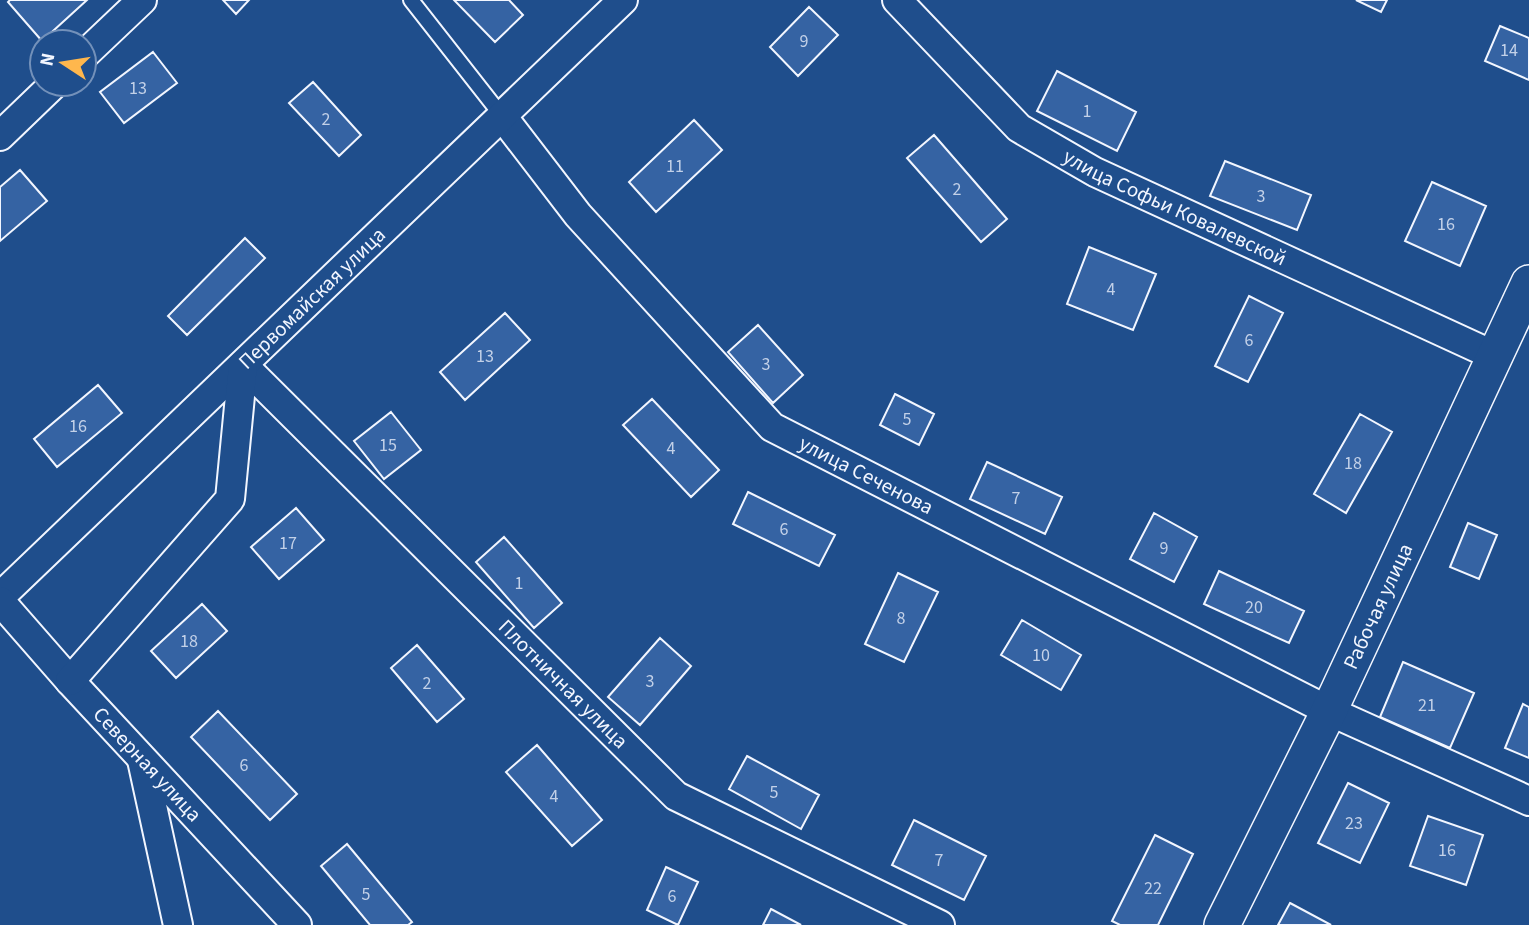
<svg xmlns="http://www.w3.org/2000/svg" width="1529" height="925" font-family="'Source Sans 3',sans-serif">
  <style>
    .building { fill: #3563a3; stroke: #f2f6ff; stroke-width: 2 }
    .lines { fill: none; stroke-linecap: round; stroke-linejoin: round }
    .service-casing { stroke: #f2f6ff; stroke-width: 18 }
    .minor-casing { stroke: #f2f6ff; stroke-width: 32 }
    .tertiary-casing { stroke: #f2f6ff; stroke-width: 38 }
    .service { stroke: #1f4e8c; stroke-width: 14 }
    .minor { stroke: #1f4e8c; stroke-width: 28 }
    .tertiary { stroke: #1f4e8c; stroke-width: 35 }
    .labels { text-anchor: middle; stroke-width: 5; stroke-linejoin: round; paint-order: stroke }
    .number-label { font-size: 18px; fill: #c3d1e8 }
    .street-label { font-size: 21px; fill: #f2f6ff; stroke: #1f4e8c }
  </style>
  <rect width="100%" height="100%" fill="#1f4e8c"/>
  <path class="building" d="M10,0H87L42,41L8,2Z
    M223,0H249L236,14Z
    M454,0H509L523,15L495,42Z
    M1356,0H1387L1381,12Z
    M809,7L838,35L798,76L770,47Z
    M1500,26L1529,38V80L1485,61Z
    M153,52L177,83L124,123L100,92Z
    M1057,71L1136,112L1117,151L1037,111Z
    M313,82L361,135L339,156L289,103Z
    M694,120L722,150L656,212L629,182Z
    M934,135L1007,219L981,242L907,158Z
    M1225,161L1311,195L1297,230L1210,196Z
    M20,170L47,201L0,241V187Z
    M1432,182L1486,206L1460,266L1405,241Z
    M245,238L265,258L187,335L168,316Z
    M1089,247L1156,274L1133,330L1067,304Z
    M1249,296L1283,313L1248,382L1215,366Z
    M505,313L530,340L465,400L440,372Z
    M758,325L803,375L773,403L728,352Z
    M98,385L122,413L57,467L34,439Z
    M895,394L934,414L919,445L880,425Z
    M652,399L719,470L691,497L623,425Z
    M391,412L421,450L384,479L354,441Z
    M1360,414L1392,432L1346,513L1314,494Z
    M987,462L1062,497L1045,534L970,499Z
    M748,492L835,535L819,566L733,524Z
    M296,508L324,540L279,579L251,547Z
    M1154,513L1197,537L1174,582L1130,559Z
    M1468,523L1497,535L1479,579L1450,567Z
    M504,537L562,603L534,628L476,562Z
    M1219,571L1304,611L1289,643L1204,604Z
    M898,573L938,592L904,662L865,644Z
    M202,604L227,631L176,678L151,651Z
    M1022,620L1081,655L1061,690L1001,655Z
    M660,638L691,666L640,725L608,697Z
    M417,645L464,699L437,722L391,668Z
    M1403,662L1474,693L1450,748L1380,717Z
    M1523,704L1529,707V758L1505,748Z
    M218,711L297,794L270,820L191,737Z
    M537,745L602,820L572,846L506,772Z
    M747,756L819,795L801,829L729,789Z
    M1348,783L1389,803L1360,863L1318,843Z
    M1428,816L1483,835L1466,885L1410,866Z
    M914,820L986,856L964,900L892,865Z
    M1155,835L1193,854L1158,925H1120L1112,921Z
    M347,844L412,922L408,925H370L321,866Z
    M666,867L698,882L678,925L647,910Z
    M1290,903L1331,925H1278Z
    M771,909L801,925H763Z"/>
  <g class="lines">
    <g class="service-casing">
      <path id="service" d="M411,0L502,116"/>
    </g>
    <g class="minor-casing">
      <g id="minor">
        <path id="s1" d="M897,0L1019,128L1095,172L1495,356"/>
        <path d="M84,55L142,0"/>
        <path id="s2" d="M502,116L578,215L772,427L1329,711L1529,801"/>
        <path d="M0,136L54,84"/>
        <path id="s3" d="M243,365L676,796L940,925"/>
        <path id="s4" d="M0,597L623,0"/>
        <path id="s5" d="M0,601L70,681L297,925"/>
        <path d="M70,681L230,499L243,365"/>
        <path d="M142,760L178,925"/>
      </g>
    </g>
    <g class="tertiary-casing">
      <g id="tertiary">
        <path id="s6" d="M1222,925L1329,711L1529,283"/>
      </g>
    </g>
    <use href="#service" class="service"/>
    <use href="#minor" class="minor"/>
    <use href="#tertiary" class="tertiary"/>
  </g>
  <g class="labels">
    <g class="number-label">
      <text x="804" y="47">9</text>
      <text x="1509" y="56">14</text>
      <text x="138" y="94">13</text>
      <text x="1087" y="117">1</text>
      <text x="326" y="125">2</text>
      <text x="675" y="172">11</text>
      <text x="957" y="195">2</text>
      <text x="1261" y="202">3</text>
      <text x="1446" y="230">16</text>
      <text x="1111" y="295">4</text>
      <text x="1249" y="346">6</text>
      <text x="485" y="362">13</text>
      <text x="766" y="370">3</text>
      <text x="907" y="425">5</text>
      <text x="78" y="432">16</text>
      <text x="388" y="451">15</text>
      <text x="671" y="454">4</text>
      <text x="1353" y="469">18</text>
      <text x="1016" y="504">7</text>
      <text x="784" y="535">6</text>
      <text x="288" y="549">17</text>
      <text x="1164" y="554">9</text>
      <text x="519" y="589">1</text>
      <text x="1254" y="613">20</text>
      <text x="901" y="624">8</text>
      <text x="189" y="647">18</text>
      <text x="1041" y="661">10</text>
      <text x="650" y="687">3</text>
      <text x="427" y="689">2</text>
      <text x="1427" y="711">21</text>
      <text x="244" y="771">6</text>
      <text x="774" y="798">5</text>
      <text x="554" y="802">4</text>
      <text x="1354" y="829">23</text>
      <text x="1447" y="856">16</text>
      <text x="939" y="866">7</text>
      <text x="1153" y="894">22</text>
      <text x="366" y="900">5</text>
      <text x="672" y="902">6</text>
    </g>
    <g class="street-label">
      <text dy="7" stroke="none"><textPath href="#s1" startOffset="352">улица Софьи Ковалевской</textPath></text>
      <text dy="7" stroke="none"><textPath href="#s4" startOffset="432">Первомайская улица</textPath></text>
      <text dy="7" stroke="none"><textPath href="#s2" startOffset="518">улица Сеченова</textPath></text>
      <text dy="7" stroke="none"><textPath href="#s6" startOffset="355">Рабочая улица</textPath></text>
      <text dy="7" stroke="none"><textPath href="#s3" startOffset="452">Плотничная улица</textPath></text>
      <text dy="7" stroke="none"><textPath href="#s5" startOffset="220">Северная улица</textPath></text>
    </g>
  </g>
  <g transform="translate(63 63) rotate(282)"><circle r="33" fill="#1f4e8c" stroke="#7391ba" stroke-width="2"/>
  <path d="M0-5L12 26L0 18L-12 26Z" fill="#ffb74d"/>
  <text y="-10" font-size="19" font-weight="bold" text-anchor="middle" fill="#f2f6ff">N</text>
  </g>
</svg>
